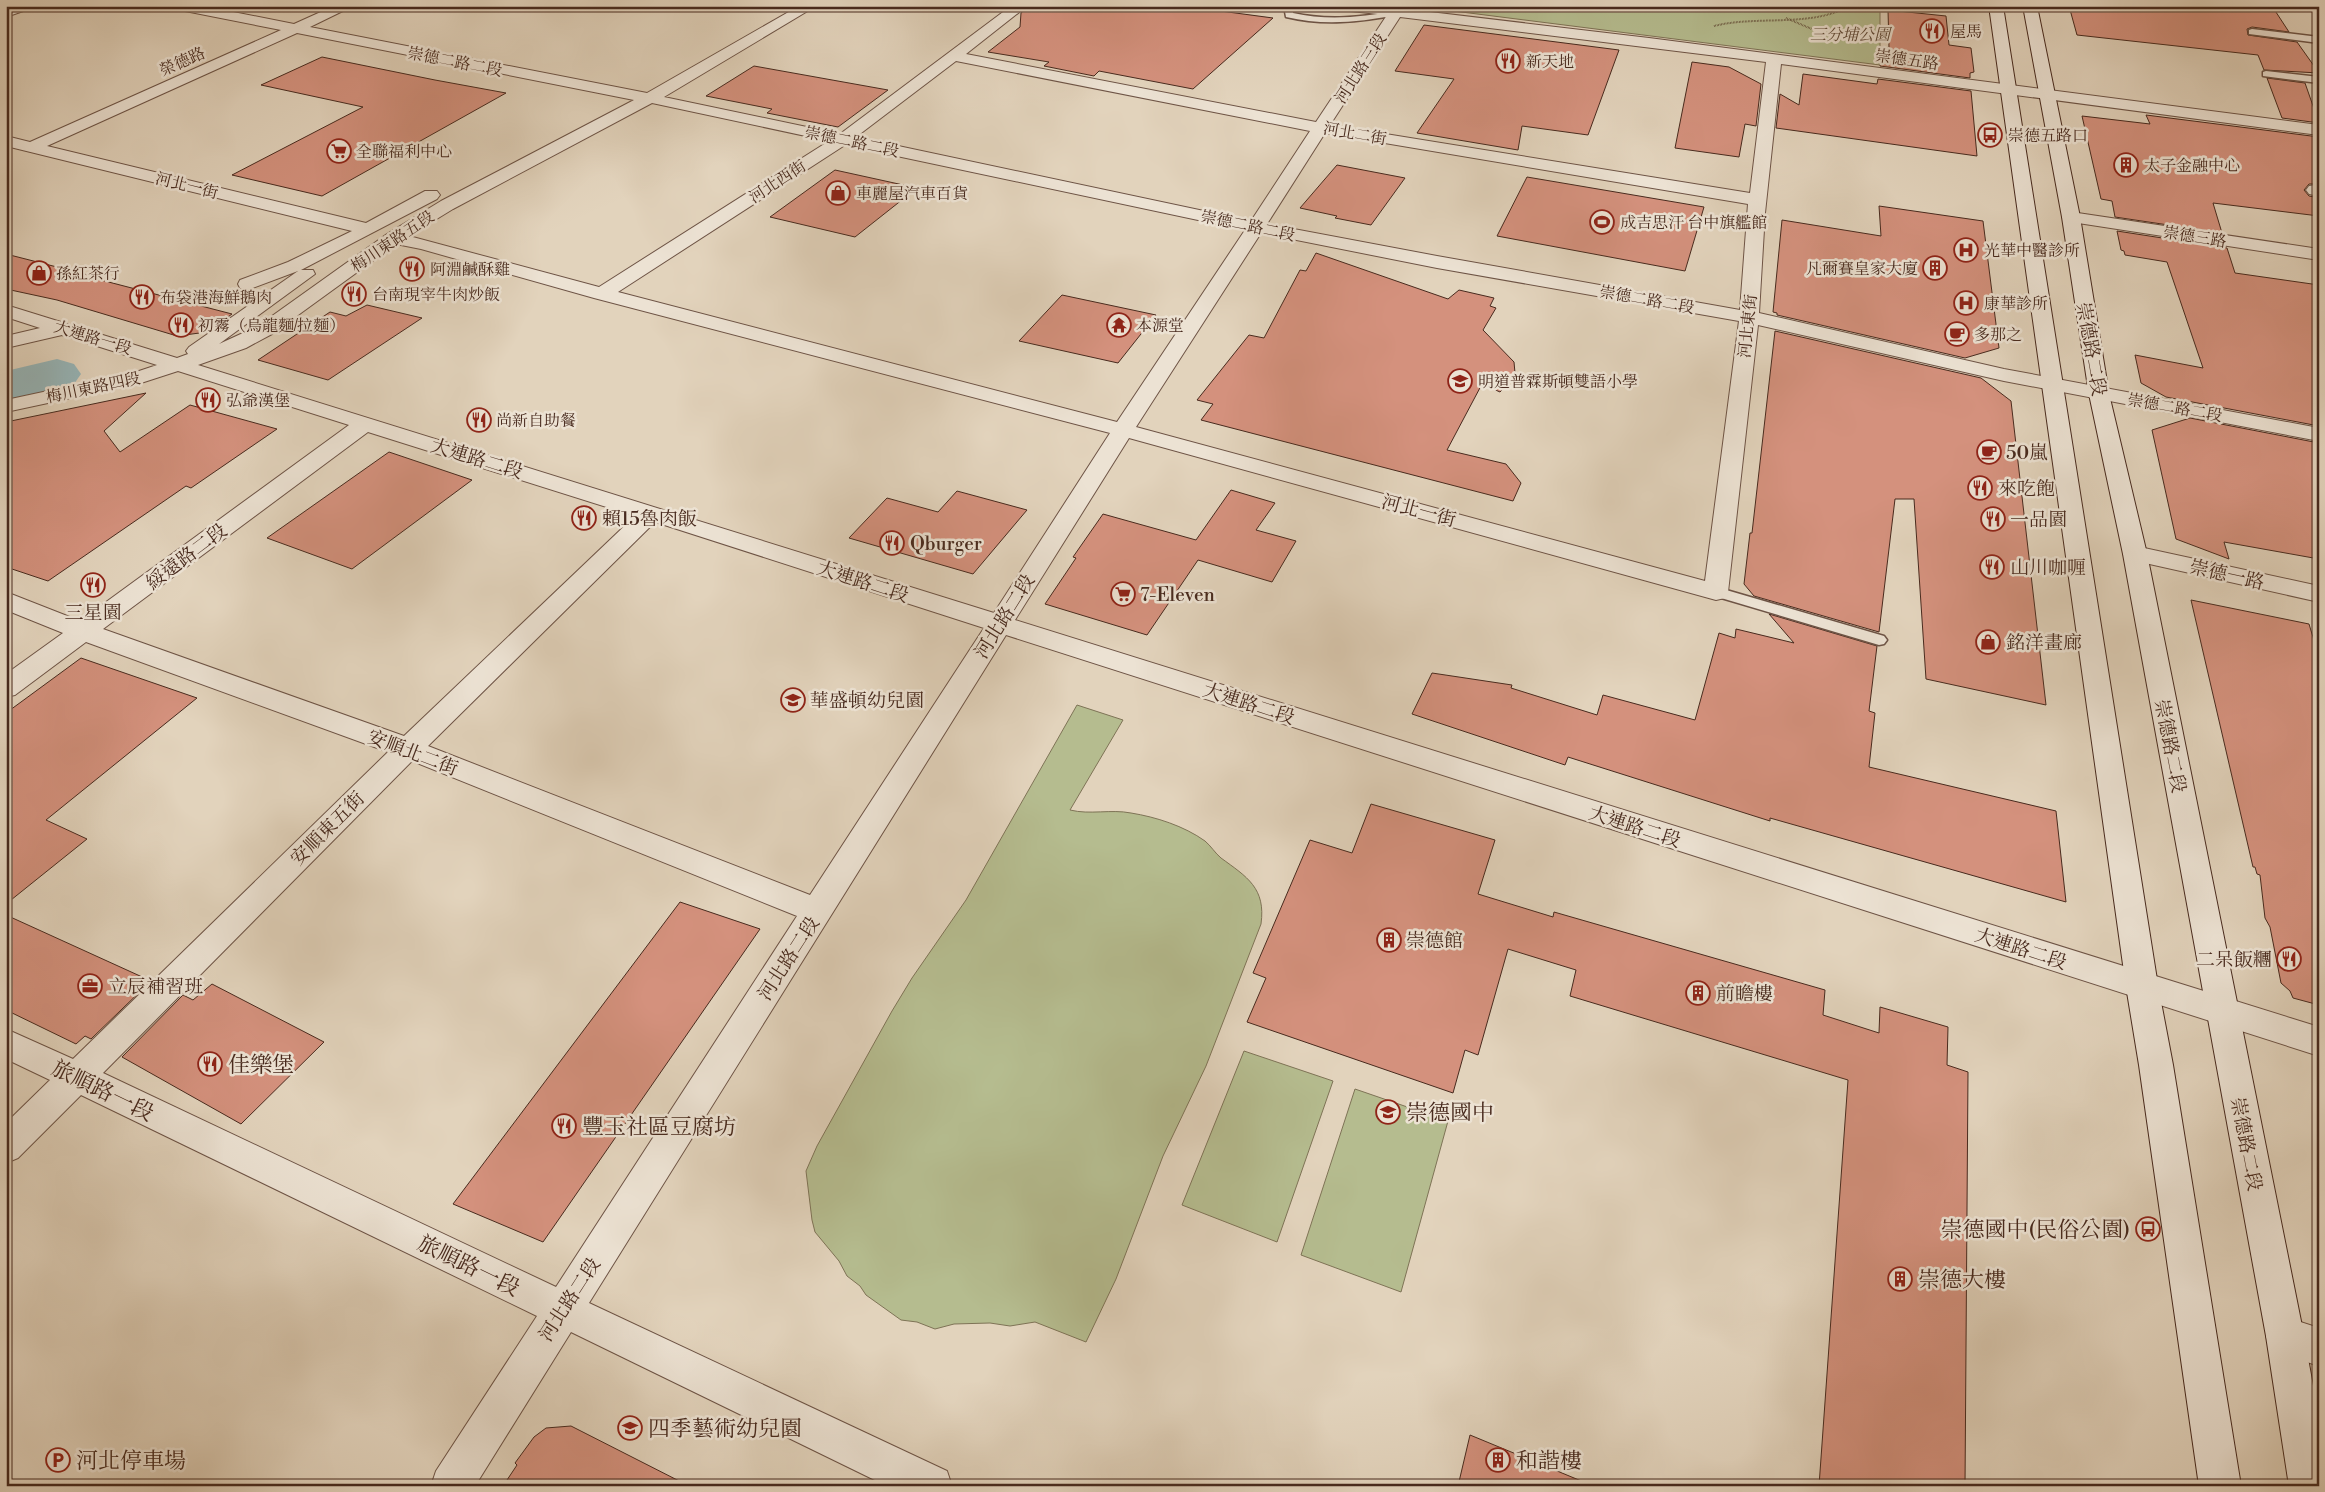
<svg xmlns="http://www.w3.org/2000/svg" width="2325" height="1492" font-family="'Libre Bodoni','Noto Serif TC',serif">
  <style>
    .green { fill: #b5bc8f; stroke: #7e7356 }
    .lines { fill: none; stroke-linecap: round; stroke-linejoin: round }
    .river { fill: #97b6b9; fill-rule: evenodd }
    .building { fill: #d4917d; stroke: #482a1e }
    .service-casing { stroke: #6e5446; stroke-width: 3 }
    .minor-casing { stroke: #6e5446; stroke-width: 2 }
    .secondary-casing { stroke: #482a1e; stroke-width: 2 }
    .path { stroke: #482a1e; stroke-width: 2; stroke-dasharray: 0.5 1; stroke-linecap: butt }
    .service { fill: #ece2d3; fill-rule: evenodd }
    .minor { fill: #ece2d3; fill-rule: evenodd }
    .secondary { fill: #ece2d3; fill-rule: evenodd }
    .labels { text-anchor: middle; stroke-width: 5; stroke-linejoin: round; paint-order: stroke }
    .far-poi-label { font-size: 16px; fill: #482a1e; stroke: #ece2d3; text-anchor: start }
    .far-park-label { font-size: 16px; font-style: italic; fill: #5e4735; stroke: #ece2d3 }
    .far-street-label { font-size: 16px; fill: #482a1e; stroke: #ece2d3 }
    .street-label { font-size: 19px; fill: #482a1e; stroke: #ece2d3 }
    .poi-label { font-size: 19px; fill: #482a1e; stroke: #ece2d3; text-anchor: start }
    .near-poi-label { font-size: 22px; fill: #482a1e; stroke: #ece2d3; text-anchor: start }
    .near-street-label { font-size: 22px; fill: #482a1e; stroke: #ece2d3 }
  </style>
  <rect width="100%" height="100%" fill="#e2d3bc"/>
  <filter id="stains"><feTurbulence type="fractalNoise" baseFrequency=".004" numOctaves="4"/><feColorMatrix values="0 0 0 0 .2 0 0 0 0 .09 0 0 0 0 .02 0 0 0 .5 -.17"/></filter>
  <radialGradient id="worn" r=".72"><stop offset=".6" stop-color="#630" stop-opacity="0"/><stop offset="1" stop-color="#630" stop-opacity=".3"/></radialGradient>
  <path class="green" d="M1421,6H1880V65L1422,7Z
    M1077,705L1123,720L1070,810C1090,815 1111,809 1131,813C1156,817 1184,826 1205,841C1211,846 1215,853 1221,858C1247,877 1266,888 1261,924L1206,1066L1163,1156L1116,1279L1086,1342L1035,1322L1010,1326L990,1323L954,1324L935,1329L917,1322L901,1320L866,1295L860,1286L847,1276L839,1261L815,1232L812,1220L806,1171L817,1146L892,1011L912,978L966,900Z
    M1244,1051L1333,1081L1277,1242L1182,1205Z
    M1355,1089L1448,1121L1401,1292L1301,1255Z"/>
  <g class="lines">
    <path class="river" d="M57,359L74,364L81,374L74,384L6,401V371Z"/>
  </g>
  <path class="building" d="M1029,6H1183L1273,18L1193,89L1099,71L1094,76L1044,66L1049,62L988,52L1020,27L1021,13Z
    M2069,6H2272L2289,32L2252,27L2247,29L2248,35L2297,42L2319,73L2264,70L2258,55L2077,35Z
    M1888,10L1946,16L1949,45L1971,48L1974,72L1970,73V78L1880,66L1882,47L1889,48Z
    M1424,25L1619,50L1588,135L1522,126L1518,150L1417,133L1454,79L1395,71Z
    M322,57L435,80L506,93L322,196L232,175L363,107L261,85Z
    M1692,62L1729,67L1761,84L1756,126L1745,124L1739,157L1675,148Z
    M754,66L888,90L838,127L767,113L772,109L706,96Z
    M1803,74L1877,84L1878,79L1971,91L1977,156L1776,128L1780,94L1799,105Z
    M2267,78L2305,83L2319,123L2282,118Z
    M2146,115L2319,137V184H2309L2304,190L2309,196L2319,198V216L2213,203L2222,233L2115,217L2112,201L2101,199L2082,116L2150,124Z
    M1337,165L1405,178L1371,225L1335,218L1337,216L1300,208Z
    M835,170L917,188L855,237L770,217Z
    M1527,177L1704,207L1685,271L1497,236Z
    M1879,206L1983,221L1999,348L1965,358L1777,315V313L1773,312L1782,220L1881,236Z
    M2117,231L2227,248L2235,273L2319,285V426L2166,397L2141,383L2135,355L2203,368L2167,262L2125,255L2124,251L2121,250Z
    M1316,253L1448,299L1459,290L1494,298L1490,306L1496,308L1483,330L1514,362L1515,373L1511,381L1500,392L1482,384L1447,450L1506,464L1521,483L1513,501L1201,420L1213,404L1197,400L1249,335L1264,338L1300,270L1306,271Z
    M6,254L100,278L97,279L232,314L207,332L177,336L57,300L6,289Z
    M1062,295L1156,315L1118,363L1019,341Z
    M367,305L422,318L328,380L258,360L330,312L346,316Z
    M1775,331L1981,378L2011,401L2046,705L1926,679L1914,499H1895L1879,632L1754,596L1744,584L1750,533H1752Z
    M146,393L104,431L120,452L190,405L277,429L191,488L186,486L48,581L6,567V422Z
    M2190,418L2319,443V559L2224,542L2229,559L2176,539L2152,430Z
    M389,452L472,480L352,569L267,538Z
    M1231,490L1275,503L1256,530L1296,541L1272,582L1198,560L1147,635L1045,604L1076,558L1073,557L1103,514L1196,540Z
    M957,491L1027,510L973,574L849,538L887,498L938,512Z
    M2191,600L2309,624L2319,657V1005L2293,998L2290,991L2281,983L2270,927L2265,918L2260,875L2257,874L2255,867H2253Z
    M1769,614L1877,646L1869,711L1875,713L1869,767L2056,811L2066,902L1770,818V821L1568,757L1565,765L1412,714L1432,673L1512,685L1511,688L1597,715L1603,695L1695,720L1719,633L1735,638L1736,629L1794,643Z
    M81,658L197,698L46,820L87,839L6,904V713Z
    M1371,804L1495,840L1478,894L1553,917L1554,912L1825,990L1823,1015L1879,1033L1880,1007L1948,1027L1947,1065L1968,1072L1965,1486H1819L1848,1080L1570,996L1576,970L1508,949L1478,1055L1465,1050L1453,1093L1247,1022L1266,978L1253,973L1310,840L1352,853Z
    M680,902L760,929L543,1242L453,1204Z
    M6,915L151,981L91,1039L85,1036L76,1044L6,1010Z
    M212,984L324,1042L241,1124L122,1057L183,995L193,1000Z
    M571,1426L689,1486H503L517,1465L515,1463L534,1437L546,1428Z
    M1470,1435L1591,1485V1486H1458Z"/>
  <g class="lines">
    <g class="service-casing">
      <path id="service" d="M1284,6H1292L1293,13C1328,21 1362,17 1397,11L1401,13L1397,15C1360,22 1323,26 1286,17Z
        M2252,29L2319,37V43L2249,34V30Z
        M2266,71L2319,77V83L2263,76V72Z
        M1716,587L1884,636L1887,640L1884,644L1879,645L1711,595L1709,592L1711,589Z"/>
    </g>
    <g class="minor-casing">
      <path id="minor" d="M11,6H31L29,9L6,17V8Z
        M173,6H203L294,24L334,6H353L310,27L647,93L799,6H816L664,97L840,134L1011,6H1027L966,54L1316,122L1387,15L1342,10L1335,6H1407L1405,9L1649,38L2319,125V135L1781,64L1765,213L1759,313L2004,369L2319,428V441L2004,381L1758,325L1728,592L1725,598L1716,600L1129,438L1015,620L2319,1027V1056L1006,635L589,1303L947,1471L952,1486H887L571,1332L475,1486H431L436,1471L537,1316L81,1095L18,1158L6,1163V1123L50,1080L6,1059V1029L73,1059L388,752L86,642L15,695L6,697V674L63,633L6,610V592L80,621L349,425L178,371L141,383L6,412V400L136,372L157,365L62,335L6,348V336L40,328L6,317V305L177,358L188,354L186,351L189,347L298,271L247,290L240,288L238,284L240,280L288,262L352,231L6,146V136L30,142L281,30L180,10ZM1400,17L1766,62L1750,193L1330,125ZM297,33L634,100L441,201L387,234L258,326L219,344L315,274L313,270H301L437,199L440,195L437,191H425L366,223L47,146ZM956,61L1310,131L1251,221L856,137ZM652,103L829,141L599,287L409,236L453,209ZM1325,133L1748,204L1740,310L1437,256L1267,224ZM845,145L1245,230L1117,422L618,292ZM1261,233L1437,268L1739,321L1705,581L1136,427ZM396,244L421,249L594,298L1110,433L994,613L198,365L246,348L272,334ZM368,432L635,516L404,736L103,629ZM655,522L984,628L810,895L428,746ZM412,761L797,916L556,1287L103,1073Z
        M2315,185L2319,186V196L2309,194L2306,190L2309,186Z
        M2071,212L2319,249V260L2065,221L2062,217L2065,213Z
        M2135,546L2319,586V602L2127,559L2123,554L2127,549Z
        M2285,1317L2319,1328V1366L2271,1350L2266,1336L2271,1322Z"/>
    </g>
    <g class="secondary-casing">
      <path id="secondary" d="M1989,6H2003L2158,986L2173,1065L2241,1486H2199L2139,1065L2126,986Z
        M2023,6H2037L2080,217L2109,394L2147,554L2304,1336L2319,1419V1486H2289L2266,1336L2123,554L2089,394L2062,217Z"/>
    </g>
    <path class="path" d="M1786,18L1840,41
      M1714,26C1758,15 1809,28 1850,6"/>
    <use href="#service" class="service"/>
    <use href="#minor" class="minor"/>
    <use href="#secondary" class="secondary"/>
  </g>
  <defs>
    <g id="restaurant-ring" transform="scale(1.25)"><circle r="9.5" fill="#ece2d3" stroke="#8f2418" stroke-width="1.5"/><path d="M-5-6h1v4h1v-4h1v4h1v-4h1v5L-1.5 .5V6h-2V.5L-5-1ZM5-6V6H3V1.5H1.5Q1.5-4 5-6Z" fill="#8f2418"/></g>
    <g id="bus-ring" transform="scale(1.25)"><circle r="9.5" fill="#ece2d3" stroke="#8f2418" stroke-width="1.5"/><path d="M-5-6H5V4H4V6H2V4H-2V6H-4V4H-5ZM-3.5-4V0h7V-4ZM-3.5 1.2v1.5H-2V1.2ZM2 1.2v1.5H3.5V1.2Z" fill="#8f2418"/></g>
    <g id="supermarket-ring" transform="scale(1.25)"><circle r="9.5" fill="#ece2d3" stroke="#8f2418" stroke-width="1.5"/><path d="M-6-5.5h2.5l.6 2H6L4.5 2H-2.5L-4.4-4H-6ZM-1.5 3.2a1.3 1.3 0 1 0 .1 0ZM3 3.2a1.3 1.3 0 1 0 .1 0Z" fill="#8f2418"/></g>
    <g id="building-ring" transform="scale(1.25)"><circle r="9.5" fill="#ece2d3" stroke="#8f2418" stroke-width="1.5"/><path d="M-4-6H4V6H1V3H-1V6H-4ZM-2.5-4.3h1.7v1.8h-1.7ZM.8-4.3h1.7v1.8H.8ZM-2.5-1h1.7V.8h-1.7ZM.8-1h1.7V.8H.8Z" fill="#8f2418"/></g>
    <g id="shop-ring" transform="scale(1.25)"><circle r="9.5" fill="#ece2d3" stroke="#8f2418" stroke-width="1.5"/><path d="M-5-2.5h2.3a2.7 3.5 0 0 1 5.4 0H5L5.5 6h-11ZM-1.5-2.5h3a1.5 2.3 0 0 0-3 0Z" fill="#8f2418"/></g>
    <g id="stadium-ring" transform="scale(1.25)"><circle r="9.5" fill="#ece2d3" stroke="#8f2418" stroke-width="1.5"/><path d="M0-5a6.5 5 0 1 0 0 10a6.5 5 0 1 0 0-10ZM-3.5-1.8h7v3.6h-7Z" fill="#8f2418"/></g>
    <g id="hospital-ring" transform="scale(1.25)"><circle r="9.5" fill="#ece2d3" stroke="#8f2418" stroke-width="1.5"/><path d="M-5-5h3v3.5h4V-5h3V5h-3V1.5h-4V5h-3Z" fill="#8f2418"/></g>
    <g id="temple-ring" transform="scale(1.25)"><circle r="9.5" fill="#ece2d3" stroke="#8f2418" stroke-width="1.5"/><path d="M0-6L5-2H3V0L6.5 2.5H4V6H1.5V3h-3V6H-4V2.5H-6.5L-3 0V-2H-5Z" fill="#8f2418"/></g>
    <g id="cafe-ring" transform="scale(1.25)"><circle r="9.5" fill="#ece2d3" stroke="#8f2418" stroke-width="1.5"/><path d="M-5.5-4.5H6V0H3Q3 3.5 0 3.5H-2.5Q-5.5 3.5-5.5 0ZM3-3.2v2h1.7v-2ZM-6 4.5H4V6H-6Z" fill="#8f2418"/></g>
    <g id="school-ring" transform="scale(1.25)"><circle r="9.5" fill="#ece2d3" stroke="#8f2418" stroke-width="1.5"/><path d="M0-5L7-2L0 1L-7-2ZM-4 1L0 2.5L4 1V4Q0 6-4 4Z" fill="#8f2418"/></g>
    <g id="office-ring" transform="scale(1.25)"><circle r="9.5" fill="#ece2d3" stroke="#8f2418" stroke-width="1.5"/><path d="M-6-3h4V-5.5h4V-3h4V5H-6ZM-1-4.5V-3h2v-1.5ZM-6 0V1H6V0Z" fill="#8f2418"/></g>
    <g id="parking-ring" transform="scale(1.25)"><circle r="9.5" fill="#ece2d3" stroke="#8f2418" stroke-width="1.5"/><path d="M-3.5-5.5H1a3.5 3.5 0 0 1 0 7H-1V5.5H-3.5ZM-1-3.4V-.6H.8a1.4 1.4 0 0 0 0-2.8Z" fill="#8f2418"/></g>
  </defs>
  <g fill-rule="evenodd">
    <use href="#restaurant-ring" x="1932" y="31"/>
    <use href="#restaurant-ring" x="1508" y="61"/>
    <use href="#bus-ring" x="1990" y="135"/>
    <use href="#supermarket-ring" x="339" y="151"/>
    <use href="#building-ring" x="2126" y="165"/>
    <use href="#shop-ring" x="838" y="193"/>
    <use href="#stadium-ring" x="1602" y="222"/>
    <use href="#hospital-ring" x="1966" y="250"/>
    <use href="#building-ring" x="1935" y="268"/>
    <use href="#restaurant-ring" x="412" y="269"/>
    <use href="#shop-ring" x="39" y="273"/>
    <use href="#restaurant-ring" x="354" y="294"/>
    <use href="#restaurant-ring" x="142" y="297"/>
    <use href="#hospital-ring" x="1966" y="303"/>
    <use href="#restaurant-ring" x="181" y="325"/>
    <use href="#temple-ring" x="1119" y="325"/>
    <use href="#cafe-ring" x="1957" y="334"/>
    <use href="#school-ring" x="1460" y="381"/>
    <use href="#restaurant-ring" x="208" y="400"/>
    <use href="#restaurant-ring" x="479" y="420"/>
    <use href="#cafe-ring" x="1989" y="452"/>
    <use href="#restaurant-ring" x="1980" y="488"/>
    <use href="#restaurant-ring" x="584" y="518"/>
    <use href="#restaurant-ring" x="1993" y="519"/>
    <use href="#restaurant-ring" x="892" y="543"/>
    <use href="#restaurant-ring" x="1992" y="567"/>
    <use href="#restaurant-ring" x="93" y="585"/>
    <use href="#supermarket-ring" x="1123" y="594"/>
    <use href="#shop-ring" x="1988" y="642"/>
    <use href="#school-ring" x="793" y="700"/>
    <use href="#building-ring" x="1389" y="940"/>
    <use href="#restaurant-ring" x="2289" y="959"/>
    <use href="#office-ring" x="90" y="986"/>
    <use href="#building-ring" x="1698" y="993"/>
    <use href="#restaurant-ring" x="210" y="1064"/>
    <use href="#school-ring" x="1388" y="1112"/>
    <use href="#restaurant-ring" x="564" y="1126"/>
    <use href="#bus-ring" x="2148" y="1229"/>
    <use href="#building-ring" x="1900" y="1279"/>
    <use href="#school-ring" x="630" y="1428"/>
    <use href="#parking-ring" x="58" y="1460"/>
    <use href="#building-ring" x="1498" y="1460"/>
  </g>
  <g class="labels">
    <g class="far-poi-label">
      <text x="1950" y="37">屋馬</text>
      <text x="1526" y="67">新天地</text>
      <text x="2008" y="141">崇德五路口</text>
      <text x="356" y="157">全聯福利中心</text>
      <text x="2144" y="171">太子金融中心</text>
      <text x="856" y="199">車麗屋汽車百貨</text>
      <text x="1620" y="228">成吉思汗 台中旗艦館</text>
      <text x="1984" y="256">光華中醫診所</text>
      <text x="1918" y="274" text-anchor="end">凡爾賽皇家大廈</text>
      <text x="430" y="275">阿淵鹹酥雞</text>
      <text x="56" y="279">孫紅茶行</text>
      <text x="372" y="300">台南現宰牛肉炒飯</text>
      <text x="160" y="303">布袋港海鮮鵝肉</text>
      <text x="1984" y="309">康華診所</text>
      <text x="198" y="331">初霧（烏龍麵/拉麵）</text>
      <text x="1136" y="331">本源堂</text>
      <text x="1974" y="340">多那之</text>
      <text x="1478" y="387">明道普霖斯頓雙語小學</text>
      <text x="226" y="406">弘爺漢堡</text>
      <text x="496" y="426">尚新自助餐</text>
    </g>
    <g class="far-park-label">
      <text x="1850" y="40">三分埔公園</text>
    </g>
    <g class="far-street-label">
      <text transform="translate(1907 59) rotate(8)" y="6">崇德五路</text>
      <text transform="translate(182 61) rotate(-24)" y="6">榮德路</text>
      <text transform="translate(455 61) rotate(11)" y="6">崇德二路二段</text>
      <text transform="translate(1360 68) rotate(-57)" y="6">河北路三段</text>
      <text transform="translate(1355 133) rotate(10)" y="6">河北二街</text>
      <text transform="translate(852 141) rotate(12)" y="6">崇德二路二段</text>
      <text transform="translate(777 181) rotate(-33)" y="6">河北西街</text>
      <text transform="translate(187 185) rotate(14)" y="6">河北一街</text>
      <text transform="translate(1248 225) rotate(12)" y="6">崇德二路二段</text>
      <text transform="translate(2195 236) rotate(9)" y="6">崇德三路</text>
      <text transform="translate(392 241) rotate(-34)" y="6">梅川東路五段</text>
      <text transform="translate(1647 299) rotate(10)" y="6">崇德二路二段</text>
      <text transform="translate(1747 326) rotate(-84)" y="6">河北東街</text>
      <text transform="translate(93 337) rotate(17)" y="6">大連路一段</text>
      <text transform="translate(93 387) rotate(-12)" y="6">梅川東路四段</text>
      <text transform="translate(2175 407) rotate(10)" y="6">崇德二路二段</text>
    </g>
    <g class="street-label">
      <text transform="translate(2092 349) rotate(80)" y="7">崇德路二段</text>
      <text transform="translate(477 458) rotate(17)" y="7">大連路二段</text>
      <text transform="translate(1419 510) rotate(15)" y="7">河北一街</text>
      <text transform="translate(186 556) rotate(-37)" y="7">綏遠路二段</text>
      <text transform="translate(2227 574) rotate(13)" y="7">崇德一路</text>
      <text transform="translate(863 581) rotate(18)" y="7">大連路二段</text>
      <text transform="translate(1004 616) rotate(-58)" y="7">河北路二段</text>
      <text transform="translate(1249 703) rotate(18)" y="7">大連路二段</text>
      <text transform="translate(2171 746) rotate(79)" y="7">崇德路二段</text>
      <text transform="translate(413 752) rotate(21)" y="7">安順北二街</text>
      <text transform="translate(1635 826) rotate(18)" y="7">大連路二段</text>
      <text transform="translate(327 828) rotate(-45)" y="7">安順東五街</text>
      <text transform="translate(2021 948) rotate(18)" y="7">大連路二段</text>
      <text transform="translate(788 958) rotate(-57)" y="7">河北路二段</text>
      <text transform="translate(2247 1144) rotate(79)" y="7">崇德路二段</text>
      <text transform="translate(569 1299) rotate(-57)" y="7">河北路二段</text>
    </g>
    <g class="poi-label">
      <text x="2006" y="459">50嵐</text>
      <text x="1998" y="495">來吃飽</text>
      <text x="602" y="525">賴15魯肉飯</text>
      <text x="2010" y="526">一品園</text>
      <text x="910" y="550">Qburger</text>
      <text x="2010" y="574">山川咖喱</text>
      <text x="1140" y="601">7-Eleven</text>
      <text x="93" y="619" text-anchor="middle">三星園</text>
      <text x="2006" y="649">銘洋畫廊</text>
      <text x="810" y="707">華盛頓幼兒園</text>
      <text x="1406" y="947">崇德館</text>
      <text x="2272" y="966" text-anchor="end">二呆飯糰</text>
      <text x="108" y="993">立辰補習班</text>
      <text x="1716" y="1000">前瞻樓</text>
    </g>
    <g class="near-poi-label">
      <text x="228" y="1072">佳樂堡</text>
      <text x="1406" y="1120">崇德國中</text>
      <text x="582" y="1134">豐玉社區豆腐坊</text>
      <text x="2130" y="1237" text-anchor="end">崇德國中(民俗公園)</text>
      <text x="1918" y="1287">崇德大樓</text>
      <text x="648" y="1436">四季藝術幼兒園</text>
      <text x="76" y="1468">河北停車場</text>
      <text x="1516" y="1468">和諧樓</text>
    </g>
    <g class="near-street-label">
      <text transform="translate(103 1090) rotate(26)" y="8">旅順路一段</text>
      <text transform="translate(469 1265) rotate(26)" y="8">旅順路一段</text>
    </g>
  </g>
  <rect width="2325" height="1492" fill="none" stroke="#e2d3bc" stroke-width="25"/>
  <rect x="8" y="8" width="2310" height="1477" fill="none" stroke="#482a1e" stroke-width="2.5"/>
  <rect x="12" y="12" width="2300" height="1467" fill="none" stroke="#482a1e"/>
  <rect width="100%" height="100%" filter="url(#stains)"/>
  <rect width="100%" height="100%" fill="url(#worn)"/>
</svg>
